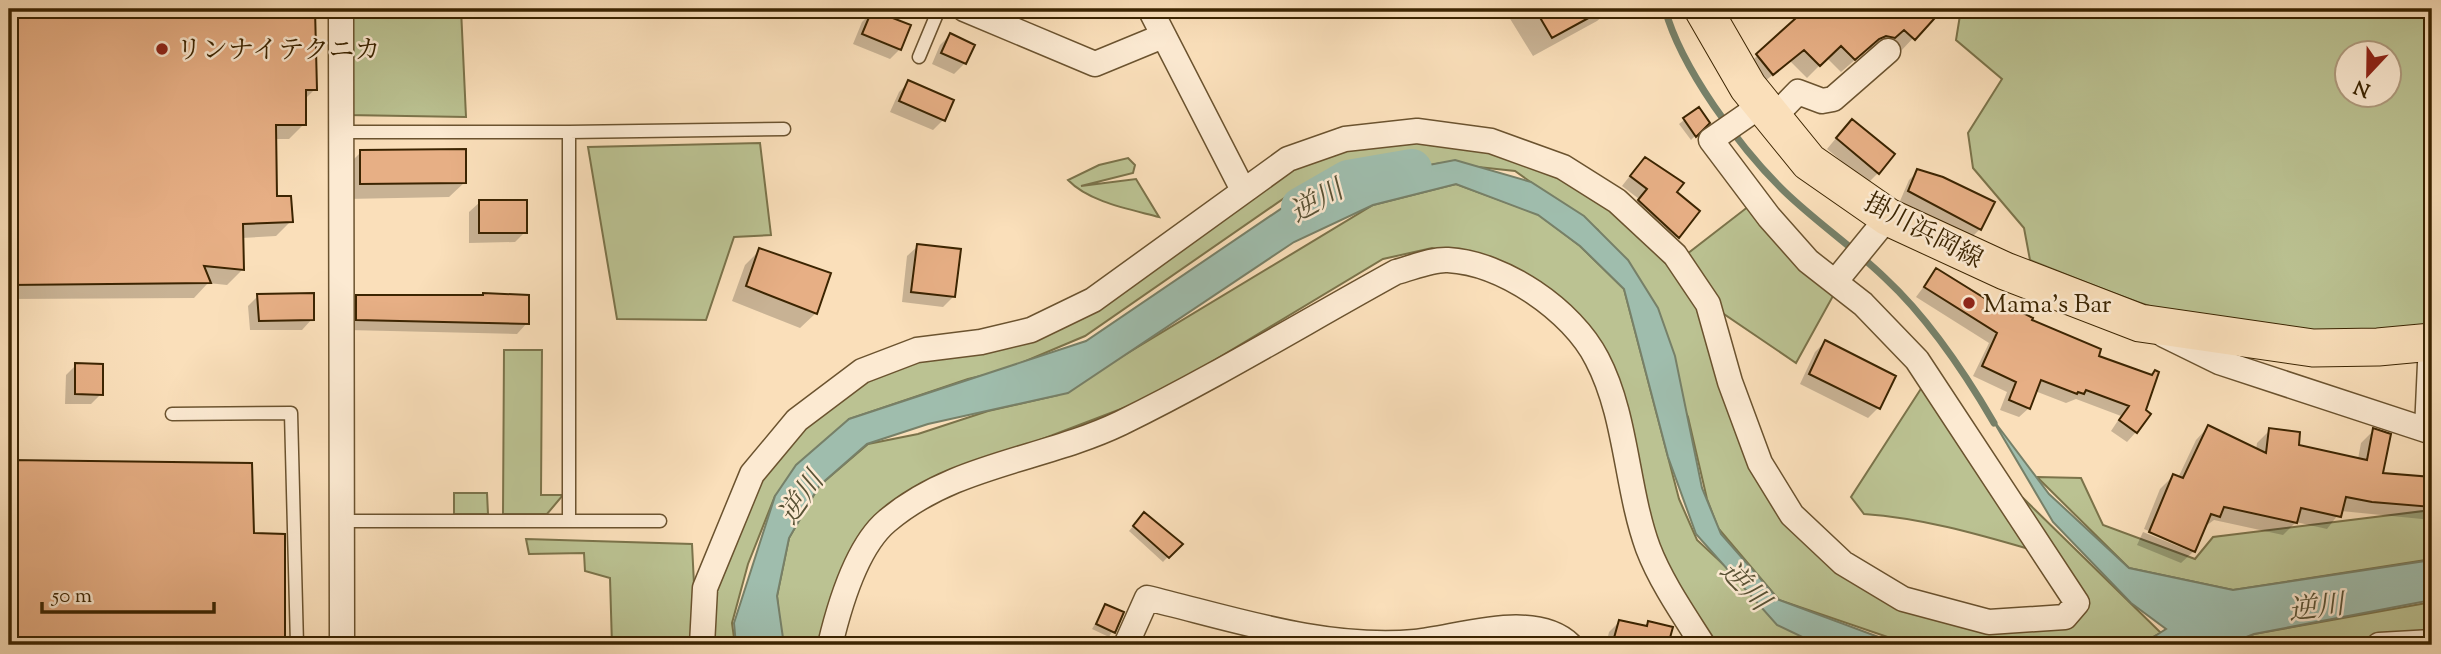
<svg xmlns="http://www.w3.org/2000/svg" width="2441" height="654" font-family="'Sorts Mill Goudy','Noto Serif JP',serif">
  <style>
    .green { fill: #bbc292; stroke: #7b734a; stroke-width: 2; fill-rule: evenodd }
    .water { fill: #9fbdad; stroke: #778068; stroke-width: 2 }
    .shadow { fill: #0003 }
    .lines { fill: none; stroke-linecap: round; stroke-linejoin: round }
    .stream { stroke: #778068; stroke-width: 7 }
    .river { stroke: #9fbdad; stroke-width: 40 }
    .building { fill: #e7af85; stroke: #3b2401; stroke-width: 2 }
    .service-casing { stroke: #6b532f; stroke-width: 15 }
    .minor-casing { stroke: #6b532f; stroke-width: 27 }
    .primary-casing { stroke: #3b2401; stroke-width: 39 }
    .service { stroke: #fcead2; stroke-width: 12 }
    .minor { stroke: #fcead2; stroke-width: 24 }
    .primary { stroke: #fadfba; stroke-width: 37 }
    .poi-dot { fill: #8f2418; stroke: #fcead2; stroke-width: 2.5 }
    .labels { text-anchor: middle; stroke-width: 5; stroke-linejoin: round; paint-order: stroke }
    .poi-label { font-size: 26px; fill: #3b2401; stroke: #fcead2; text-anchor: start }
    .street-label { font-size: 26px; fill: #3b2401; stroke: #fcead2 }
    .water-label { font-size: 28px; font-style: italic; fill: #595235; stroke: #fcead2 }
  </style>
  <rect width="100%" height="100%" fill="#fadfba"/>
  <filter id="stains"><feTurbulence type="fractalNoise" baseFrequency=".00286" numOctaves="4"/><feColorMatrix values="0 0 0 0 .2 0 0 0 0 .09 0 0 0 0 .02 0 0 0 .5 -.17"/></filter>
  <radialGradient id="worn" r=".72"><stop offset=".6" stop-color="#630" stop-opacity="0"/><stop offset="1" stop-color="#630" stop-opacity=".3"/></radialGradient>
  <path class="green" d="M341,9H461L466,117L346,115Z
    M1961,9H2432V325C2364,330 2292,339 2223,326C2157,313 2093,285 2030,260L2024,228L1973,168L1968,133L2002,79L1956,40ZM2346,52H2388V94H2346Z
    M1402,140L1466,144L1553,169L1616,203L1703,308L1808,546L1985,630L2084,601L2011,504L2023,498L2161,633L2138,645H1911L1779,600L1718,528L1707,499L1688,417L1598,230L1515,171L1441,163L1293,192L1085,336L1002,371L968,379L849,419L775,496L748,564L732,623L735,645H705L708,587L754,477L792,430L870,373L1028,337L1286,172L1326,150Z
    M760,143L771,235L734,237L706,320L617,319L588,147Z
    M1128,158L1135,165L1133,173L1081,186L1136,179L1159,217C1129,209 1089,202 1068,180L1099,165Z
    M1456,184L1538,214L1580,246L1624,289L1679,499L1697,540L1724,565L1828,645H1703L1654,541L1598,342L1528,275L1432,248L1383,259L1155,396L938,479L890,505L824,645H782L777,596L789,538L819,486L868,444L918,434L988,411L1058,395L1373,205Z
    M1749,206L1833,296L1796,363L1721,312L1687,254Z
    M504,350H542L541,495H563L547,514H503Z
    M1924,384L2029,549C1974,533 1921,518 1864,514L1851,497Z
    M2037,477L2081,478L2103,525L2195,559L2213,537L2432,510V559L2233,590L2129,568Z
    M454,493H487L488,514H454Z
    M526,539L692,544L697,645H612L610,578L585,571L584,553L529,554Z
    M2432,602V643L2226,645L2254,634Z"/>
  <path class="water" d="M1455,160L1531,182L1584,216L1628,260L1658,308L1675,356L1702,488L1721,534L1779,600L1900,645H1819L1777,625L1696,534L1668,457L1624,289L1580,246L1538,215L1456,184L1373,205L1294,242L1068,393L928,424L867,444L819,486L789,538L777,596L784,645H736L734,623L775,496L796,465L849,419L1086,341L1313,187Z
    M1991,417L2049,494L2129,568L2233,590L2432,560V600L2254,634L2226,645H2141L2166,629L2131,603L2053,522Z"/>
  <path class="shadow" d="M9,9H313L315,89L304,100V124L289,139H275V198L291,221L276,236L242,238V270L227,285L208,283L194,298L9,299Z
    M1504,9H1611L1597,21L1533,56Z
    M1809,9H1856L1863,17L1871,9L1939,10L1901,51L1890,41L1881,50L1872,48L1864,52L1841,72L1827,58L1807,78L1790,61L1759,86L1744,68Z
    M872,12L900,49L890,59L853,44L862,22Z
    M950,35L973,46L965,63L954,74L932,64L940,45Z
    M909,82L943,120L933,130L890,112L899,92Z
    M1698,109L1708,123L1691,140L1679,124Z
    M1842,131L1878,173L1868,183L1827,149Z
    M361,152L465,182L449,197L346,199V167Z
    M1636,168L1698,211L1668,246L1630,211L1639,199L1622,186Z
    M1918,171L1980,229L1971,238L1900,201L1909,180Z
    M480,202L525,232L515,242L469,243V212Z
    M918,246L953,297L943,307L902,302L907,256Z
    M760,250L816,313L800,328L732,301L745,265Z
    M1936,270L2005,313L2010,308L2096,357L2151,377L2136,432L2127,442L2111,431L2121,416L2076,399L2066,403L2035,391L2029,408L2019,417L2000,410L2007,392L1973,376L1989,343L1916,297Z
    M258,296L312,319L302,330H250L248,306Z
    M357,297L527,323L517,334L347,330V307Z
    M1825,342L1878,408L1868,418L1800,384L1815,352Z
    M76,365L101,394L91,404H65L66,375Z
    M2208,427L2256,450L2257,443L2270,430L2297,446L2358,459L2361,443L2374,430L2381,475L2432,479V520L2341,511L2327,529L2296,522L2283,535L2214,520L2203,528L2194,551L2181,563L2137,545L2143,532L2190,551V548L2144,529L2160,489L2173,476L2178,478L2196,440Z
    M9,462L251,465L252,534L284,536L283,645H9Z
    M1139,519L1180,544L1163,562L1129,531Z
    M1106,606L1122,613L1109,637L1092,629Z
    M1619,622L1644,627L1649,623L1670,628L1667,645H1606L1609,632Z"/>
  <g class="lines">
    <path class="stream" d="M1665,9C1681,68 1740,148 1784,191C1816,222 1853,247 1885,278C1928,318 1965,373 1994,423"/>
    <path class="river" d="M1301,207L1348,180L1412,169"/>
  </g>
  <path class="building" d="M9,9H315L317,90H306V125H276L277,196H291L293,222L243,224L244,270L204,266L211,283L9,285Z
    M1535,9H1605L1552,38Z
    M1806,9H1943L1915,40L1904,30L1895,38L1886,36L1879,39L1855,60L1841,46L1820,66L1804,50L1773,75L1756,54Z
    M872,10L911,25L901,50L862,34Z
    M950,33L975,45L966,64L941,53Z
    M908,80L954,100L945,121L899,101Z
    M1699,107L1710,123L1696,137L1683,118Z
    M1852,119L1895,154L1879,174L1836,138Z
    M466,149V183L360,184V150Z
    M1645,157L1684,183L1677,192L1700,211L1679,238L1638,200L1647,189L1630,176Z
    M1917,169L1943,177L1995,202L1981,230L1908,191Z
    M479,200H527V233H479Z
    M917,244L961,249L955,297L911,292Z
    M759,248L831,273L817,314L746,286Z
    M1936,268L2007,312L2010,306L2033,318L2032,320L2101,349L2099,356L2152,375L2155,370L2159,372L2146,410L2151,414L2137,433L2119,420L2129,406L2086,390L2084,394L2078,392L2077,394L2041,380L2030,409L2009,400L2016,382L1982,366L1997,333L1924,287Z
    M314,293V320L259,321L257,294Z
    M483,293L529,295V324L356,320V295H483Z
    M1825,340L1896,376L1880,409L1809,374Z
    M75,363L103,364V395L75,394Z
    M2208,425L2266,453L2269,428L2300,432L2299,445L2367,460L2373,428L2391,434L2383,473L2432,477V507L2372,502L2346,497L2341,517L2301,508L2297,523L2224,507L2220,517L2211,514L2195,552L2149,532L2173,474L2183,478Z
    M9,460L252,463L254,533L285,534V645H9Z
    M1144,512L1183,544L1169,558L1133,526Z
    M1105,604L1124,612L1115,633L1096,624Z
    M1619,620L1647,626L1648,621L1673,627L1668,645H1612Z"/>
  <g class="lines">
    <g class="service-casing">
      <path id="service" d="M919,57L939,9
        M341,132H569V521
        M569,132L784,129
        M172,414L291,413L297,645
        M342,521H660"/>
    </g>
    <g class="minor-casing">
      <path id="minor" d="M338,9L341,16L342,645
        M964,9L1095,64L1163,36
        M1150,9L1243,190
        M1774,117L1798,92L1822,101L1833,99L1888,51
        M1835,282L1888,217
        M2164,335L2219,362L2432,432
        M2427,429L2431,342
        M702,645L705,588L752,474L797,420L862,371L917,350L981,342L1031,330L1093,300L1288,159L1345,139L1417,131L1491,141L1563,167L1617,201L1675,255L1708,304L1730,382L1760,463L1792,515L1843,563L1903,599L1989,622L2065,617L2077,603L1917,360L1863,304L1808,261L1769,217L1711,140L1763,104
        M830,645C839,607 856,547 887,521C954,464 1044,460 1121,423C1215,377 1305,322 1396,272C1412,268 1432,259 1448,260C1503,263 1572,310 1597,359C1627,416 1626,488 1648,548C1661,582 1684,615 1703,645
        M1126,645L1147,598C1234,619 1324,650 1415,642C1458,638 1534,610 1570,645
        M2379,645L2432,642"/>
    </g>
    <g class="primary-casing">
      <path id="primary" d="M1703,9L1748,87L1809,162L1888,217L2005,271L2140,323L2313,348L2378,347L2432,342"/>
    </g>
    <use href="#service" class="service"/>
    <use href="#minor" class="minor"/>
    <use href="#primary" class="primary"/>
  </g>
  <g class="poi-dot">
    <circle cx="162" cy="49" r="7"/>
    <circle cx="1969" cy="303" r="7"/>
  </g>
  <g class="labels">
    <g class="poi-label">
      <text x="176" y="58">リンナイテクニカ</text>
      <text x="1983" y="312">Mama's Bar</text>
    </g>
    <g class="street-label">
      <text transform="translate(1924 230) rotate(28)" y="9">掛川浜岡線</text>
    </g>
    <g class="water-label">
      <text transform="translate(1316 200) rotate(-29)" y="10">逆川</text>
      <text transform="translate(800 497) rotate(-55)" y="10">逆川</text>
      <text transform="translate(1746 585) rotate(46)" y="10">逆川</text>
      <text transform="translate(2316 606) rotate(-7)" y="10">逆川</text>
    </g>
  </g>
  <rect width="2441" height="654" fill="none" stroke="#fadfba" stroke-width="35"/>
  <rect x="10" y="10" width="2420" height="633" fill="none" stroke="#3b2401" stroke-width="3.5"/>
  <rect x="18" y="18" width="2406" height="619" fill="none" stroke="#3b2401" stroke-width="2"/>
  <g transform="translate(2368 74) rotate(202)"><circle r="33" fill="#fcead2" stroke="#af9b7e" stroke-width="2"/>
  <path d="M0-5L12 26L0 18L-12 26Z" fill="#8f2418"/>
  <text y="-10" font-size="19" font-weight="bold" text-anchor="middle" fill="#3b2401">N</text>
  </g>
  <path d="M42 602v10h172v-10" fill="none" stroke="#3b2401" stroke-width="3.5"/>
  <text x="52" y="602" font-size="21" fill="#3b2401" stroke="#fcead2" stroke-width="5" paint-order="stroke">50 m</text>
  <rect width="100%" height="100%" filter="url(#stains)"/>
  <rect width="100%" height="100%" fill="url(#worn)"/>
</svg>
